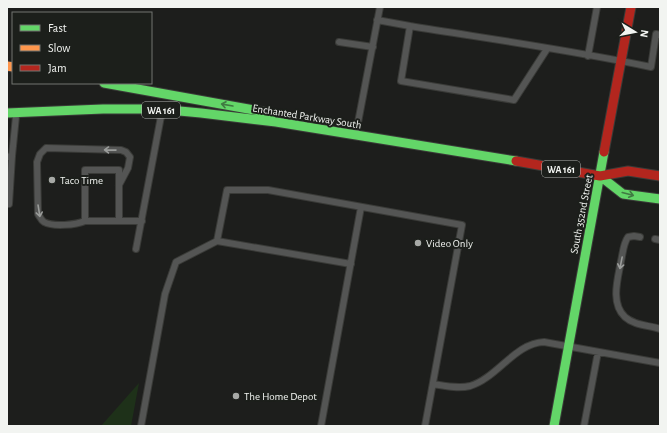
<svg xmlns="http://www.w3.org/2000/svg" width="667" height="433" font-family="'Alegreya Sans',sans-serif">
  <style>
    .green { fill: #1e3119 }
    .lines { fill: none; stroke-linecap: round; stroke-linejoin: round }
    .lane-casing { stroke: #3a3b38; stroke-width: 8 }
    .fast-casing { stroke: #3a3b38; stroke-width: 11 }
    .slow-casing { stroke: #3a3b38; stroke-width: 11 }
    .jam-casing { stroke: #3a3b38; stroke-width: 11 }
    .lane { stroke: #545554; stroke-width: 6 }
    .fast { stroke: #63d668; stroke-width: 9 }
    .slow { stroke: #ff974d; stroke-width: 9 }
    .jam { stroke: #b3261e; stroke-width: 9 }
    .oneway { stroke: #407a42 }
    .oneway2 { stroke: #9b9d9b }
    .poi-dot { fill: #a7a9a6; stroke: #1c1f1b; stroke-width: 1.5 }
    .labels { text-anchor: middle; stroke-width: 4; stroke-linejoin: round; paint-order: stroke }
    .shield { fill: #1c1f1b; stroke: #b2b4b1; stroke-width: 1 }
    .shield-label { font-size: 10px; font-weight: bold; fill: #f2f4f1 }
    .street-label { font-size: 11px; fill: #f2f4f1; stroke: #1c1f1b }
    .poi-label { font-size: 11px; fill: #f2f4f1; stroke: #1c1f1b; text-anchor: start }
  </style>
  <rect width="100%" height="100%" fill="#1d1e1c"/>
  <path class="green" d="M139,383L131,426H101Z"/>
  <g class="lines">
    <g class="lane-casing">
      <path id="lane" d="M377,20L410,26
        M339,42L373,47
        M547,49L514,100L401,81L410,26C490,39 571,50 651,67L656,34L660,35
        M588,56L597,7
        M356,133L380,7
        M12,156L16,116
        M7,157L12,156L9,204H7
        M85,221C76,225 53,227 44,222C41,220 40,217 38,214L37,162L40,154L46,148L121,150L126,152L130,157L128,168L119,185
        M119,221V170H85V221H142
        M640,237L634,236L628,237C623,244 623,253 621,261C618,278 610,303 625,317C635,326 649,325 660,329
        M655,239L660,240
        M136,249L162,111
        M351,264L217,241L227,190H268L462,225L425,426
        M433,384C445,386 458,389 470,386C497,378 515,343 544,342L660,363
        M141,426L165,294L176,262L217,241
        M321,426L361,207
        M584,426L598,352"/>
    </g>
    <g class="fast-casing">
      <path id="fast" d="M104,83L265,112L271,118
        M7,113L103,109H158L201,113L276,122L516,161
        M600,176L623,194L660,199
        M554,426L604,152"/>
    </g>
    <g class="slow-casing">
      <path id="slow" d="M7,66L13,67"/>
    </g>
    <g class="jam-casing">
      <path id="jam" d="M604,152L631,7
        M516,161L600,176L628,171L660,176"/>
    </g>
    <use href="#lane" class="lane"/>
    <use href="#fast" class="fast"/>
    <use href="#slow" class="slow"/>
    <use href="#jam" class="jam"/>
  </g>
  <defs><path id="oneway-shaft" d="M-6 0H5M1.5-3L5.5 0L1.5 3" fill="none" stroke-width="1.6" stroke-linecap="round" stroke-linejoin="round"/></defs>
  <g class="oneway">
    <use href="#oneway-shaft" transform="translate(227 105) rotate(-170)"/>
    <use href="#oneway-shaft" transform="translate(628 194) rotate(15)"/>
  </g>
  <g class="oneway2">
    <use href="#oneway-shaft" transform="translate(110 150) rotate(-179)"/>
    <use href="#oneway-shaft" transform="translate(39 211) rotate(81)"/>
    <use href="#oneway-shaft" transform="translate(621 263) rotate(101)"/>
  </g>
  <g class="poi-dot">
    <circle cx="52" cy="180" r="4"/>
    <circle cx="418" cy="243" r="4"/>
    <circle cx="236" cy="396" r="4"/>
  </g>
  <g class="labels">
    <g class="shield">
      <rect x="142" y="102" width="38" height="16" rx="3"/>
      <rect x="542" y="161" width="38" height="16" rx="3"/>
    </g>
    <g class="shield-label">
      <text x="161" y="114">WA 161</text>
      <text x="561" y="173">WA 161</text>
    </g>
    <g class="street-label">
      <text transform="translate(307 116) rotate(9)" y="4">Enchanted Parkway South</text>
      <text transform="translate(581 214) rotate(-79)" y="4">South 352nd Street</text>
    </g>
    <g class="poi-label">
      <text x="60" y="184">Taco Time</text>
      <text x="426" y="247">Video Only</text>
      <text x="244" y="400">The Home Depot</text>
    </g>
  </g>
  <rect width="667" height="433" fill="none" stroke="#f2f4f1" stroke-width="16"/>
  <rect x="12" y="12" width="140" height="72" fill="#1c1f1b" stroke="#727471"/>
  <rect x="20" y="25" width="20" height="6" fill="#63d668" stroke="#727471"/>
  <text x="48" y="32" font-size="12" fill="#f2f4f1">Fast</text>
  <rect x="20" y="45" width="20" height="6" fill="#ff974d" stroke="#727471"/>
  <text x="48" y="52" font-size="12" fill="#f2f4f1">Slow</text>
  <rect x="20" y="65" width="20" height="6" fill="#b3261e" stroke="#727471"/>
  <text x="48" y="72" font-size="12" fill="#f2f4f1">Jam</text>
  <g transform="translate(635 32) rotate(100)" stroke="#1c1f1b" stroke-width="3" paint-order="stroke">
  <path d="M0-3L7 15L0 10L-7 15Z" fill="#f2f4f1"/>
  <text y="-6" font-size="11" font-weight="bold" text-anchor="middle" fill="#f2f4f1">N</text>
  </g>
</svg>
